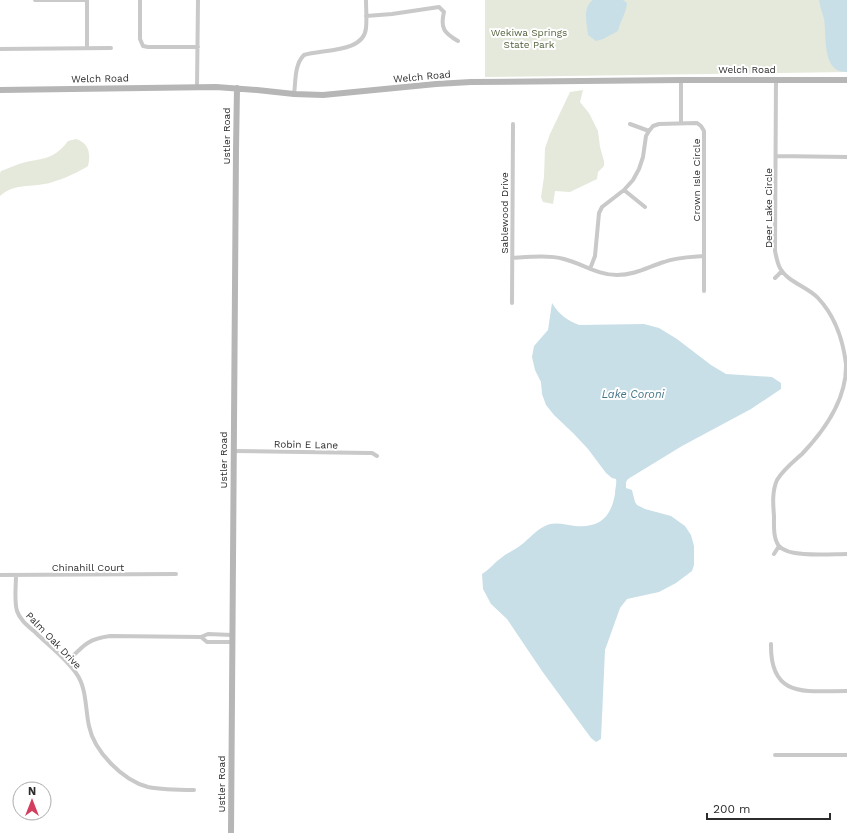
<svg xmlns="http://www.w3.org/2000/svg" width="847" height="833" font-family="'Work Sans',sans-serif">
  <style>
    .green { fill: #e4e9db }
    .water { fill: #c8dfe7 }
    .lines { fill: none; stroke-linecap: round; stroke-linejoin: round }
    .street { stroke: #c9c9c9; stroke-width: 4 }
    .secondary { stroke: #b6b6b6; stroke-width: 6 }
    .labels { text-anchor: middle; stroke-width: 4; stroke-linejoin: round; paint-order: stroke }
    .park-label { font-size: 10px; fill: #55633e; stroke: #fff }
    .street-label { font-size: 10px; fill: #2c2c2c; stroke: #fff }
    .water-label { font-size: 11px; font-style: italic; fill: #437586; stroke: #fff }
  </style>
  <rect width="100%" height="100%" fill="#fff"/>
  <path class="green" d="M485,0H847V72L485,77Z
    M583,90L580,102L589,113L598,131L600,147L604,161V166L598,172L597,179L570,192L555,191L553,204L543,202L541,197L544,177L545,148L550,134L570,92Z
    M76,139C89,143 91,154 88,166C79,172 55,183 44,184C28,187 13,184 0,196V173L1,171C7,169 13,166 19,164C42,157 52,162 68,141Z"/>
  <path class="water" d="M593,0H623L627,3C626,14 620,21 618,31L603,39L596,41L588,35C587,24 582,7 593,0Z
    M819,0H847V72C821,73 827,35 824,19C822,12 820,7 819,0Z
    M552,303C559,314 566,320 579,325L644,324L659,328L677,339L711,365L726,374L772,377L781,383V389L751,409L682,446L628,479L626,482V488L632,490L635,502L637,505L645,509L671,516L685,526L691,535L694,546V565L692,571L676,583L659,592L627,599L620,608L605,650L601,739L596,742L591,738L542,671L507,619L491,604L483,589L482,574C489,570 494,563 501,558C507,553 515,550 521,545C529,539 536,530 545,526C555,521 565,525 575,526C600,528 611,517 615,494C615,488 617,484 616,479L612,478L606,473L588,449L574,434L554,415L546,405L542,394L541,382L535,370L532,357L534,346L548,330Z"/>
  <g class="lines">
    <path class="street" d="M35,0H87
      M87,0V48
      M140,0V39L143,46L148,47H198
      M366,16L392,14L439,7L444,12C440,28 444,33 458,41
      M0,49L111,48
      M776,79L775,251C776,256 777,261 779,266C786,282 807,286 818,298C835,316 843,340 846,364C847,399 825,430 802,454C793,462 783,470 777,480C772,491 773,504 774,516C774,526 773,538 779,546C789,558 831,554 847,554
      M197,87L198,0
      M294,94C296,81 294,65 304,55C322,49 364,53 366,28C367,19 366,9 366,0
      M681,123V80
      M630,124L649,131
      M776,156L847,157
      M624,190L645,207
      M512,258C529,257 548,255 564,259C583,264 598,275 617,275C635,275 648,267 664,262C677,257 691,257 704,256
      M590,269L595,256L599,213L602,207L624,190L633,180L639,169L643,157L646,136L649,131L653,126L659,124L697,123L701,126L704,131V291
      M775,278L782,271
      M512,303L513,124
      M233,451L369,453H372L377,456
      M774,554L779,546
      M0,575L176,574
      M16,575C16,586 14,601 17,611C20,620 28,626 35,632C48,645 65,657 76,673C87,688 85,708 89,726C94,751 122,780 148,787C163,790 179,790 194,790
      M201,637L207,642H232
      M771,644C770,699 806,691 847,691
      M67,662C83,646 87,639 110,636L201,637L208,634L232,635
      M775,755H847"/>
    <path class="secondary" d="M0,90L216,87L257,90L294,94L323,95L436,84L471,82L681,80H847
      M231,833L236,150L237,88"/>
  </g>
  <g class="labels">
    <g class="park-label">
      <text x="529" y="36">Wekiwa Springs<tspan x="529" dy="12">State Park</tspan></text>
    </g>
    <g class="street-label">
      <text x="747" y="73">Welch Road</text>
      <text transform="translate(422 76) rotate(-5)" y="4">Welch Road</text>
      <text transform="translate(100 78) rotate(-1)" y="4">Welch Road</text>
      <text transform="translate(226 136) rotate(-90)" y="4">Ustler Road</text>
      <text transform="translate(696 180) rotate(-90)" y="4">Crown Isle Circle</text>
      <text transform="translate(768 208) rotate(-90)" y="4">Deer Lake Circle</text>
      <text transform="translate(504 213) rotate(-90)" y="4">Sablewood Drive</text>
      <text transform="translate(306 444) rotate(1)" y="4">Robin E Lane</text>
      <text transform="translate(223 460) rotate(-90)" y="4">Ustler Road</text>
      <text x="88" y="571">Chinahill Court</text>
      <text transform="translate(54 640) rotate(46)" y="4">Palm Oak Drive</text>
      <text transform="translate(221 784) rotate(-90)" y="4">Ustler Road</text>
    </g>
    <g class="water-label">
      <text x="633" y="398">Lake Coroni</text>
    </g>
  </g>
  <g transform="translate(32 801)"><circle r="19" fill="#ffffff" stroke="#ababab"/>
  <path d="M0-3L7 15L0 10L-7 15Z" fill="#d43e5e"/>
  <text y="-6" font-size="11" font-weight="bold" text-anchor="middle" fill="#2c2c2c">N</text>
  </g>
  <path d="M707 813v6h123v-6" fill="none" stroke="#2c2c2c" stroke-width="2"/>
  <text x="713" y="813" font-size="12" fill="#2c2c2c" stroke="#ffffff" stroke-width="3" paint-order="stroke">200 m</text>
</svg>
